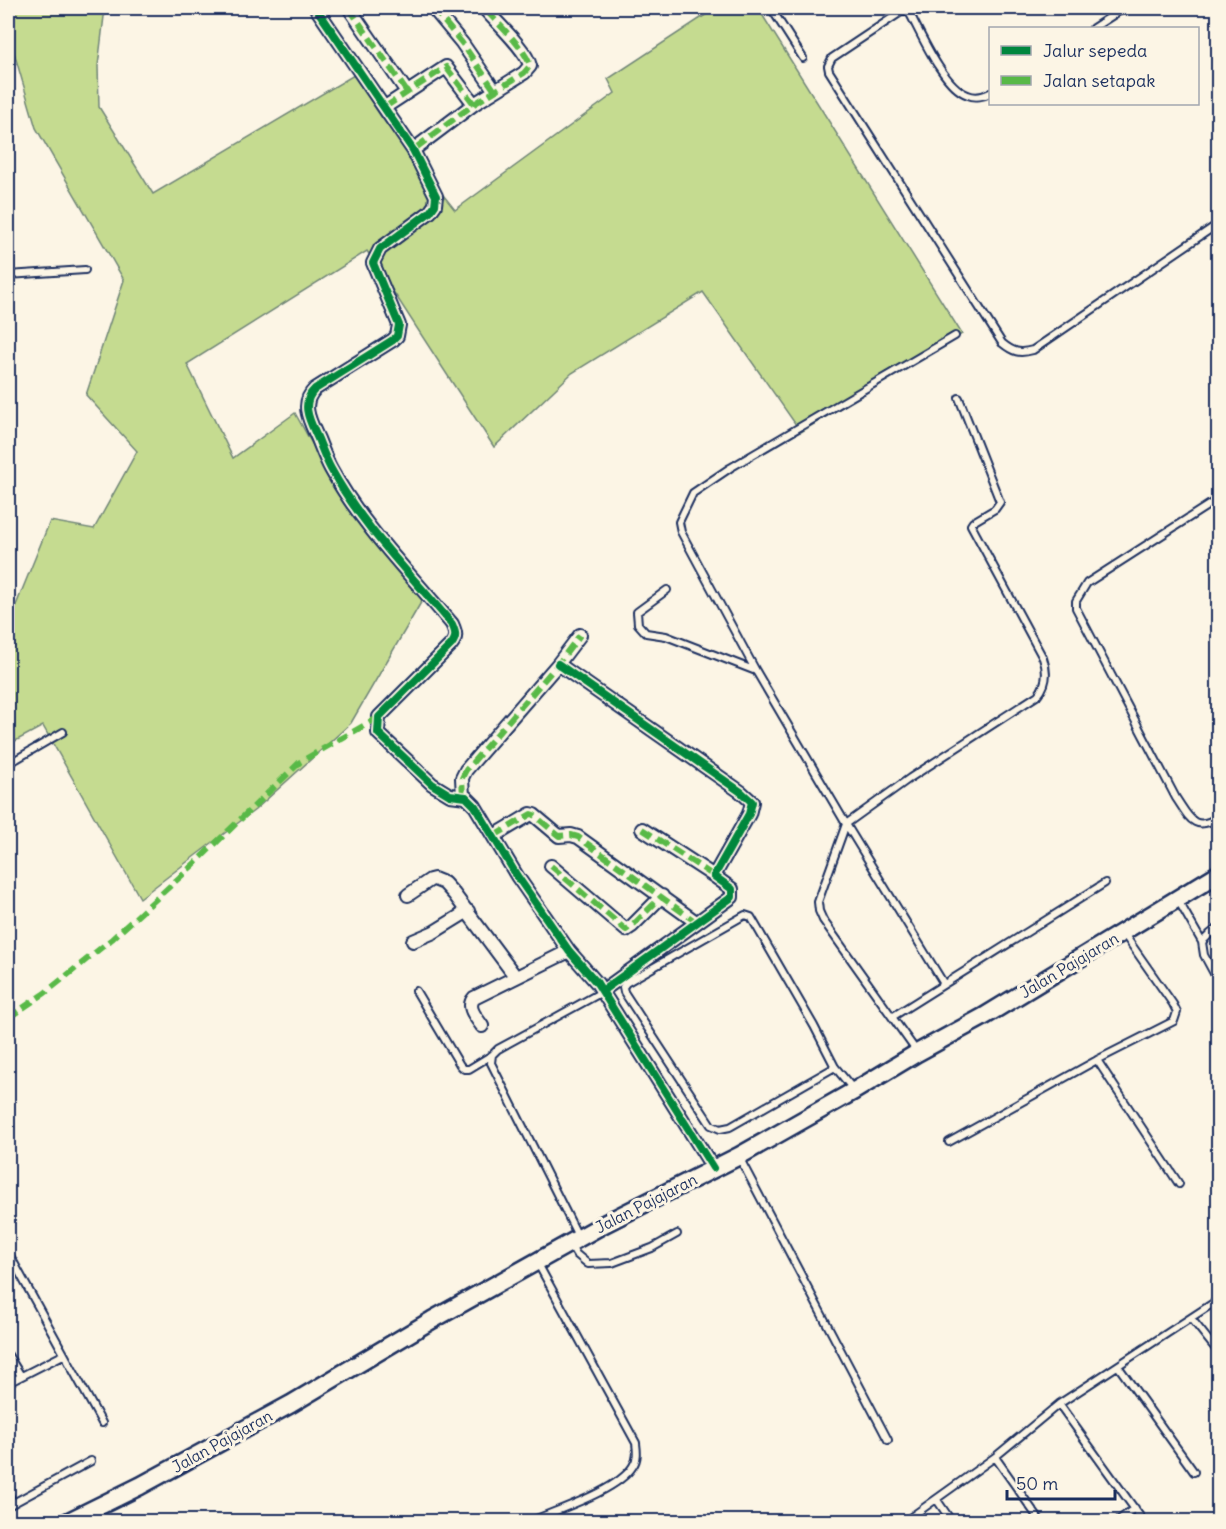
<svg xmlns="http://www.w3.org/2000/svg" width="1226" height="1529" font-family="Delius,sans-serif">
  <style>
    .green { fill: #c5db90; stroke: #708577; stroke-width: 1.5 }
    .lines { fill: none; stroke-linecap: round; stroke-linejoin: round }
    .lane-casing { stroke: #1b2f5e; stroke-width: 10 }
    .street-casing { stroke: #1b2f5e; stroke-width: 16 }
    .secondary-casing { stroke: #1b2f5e; stroke-width: 21 }
    .lane { stroke: #fcf5e5; stroke-width: 6 }
    .street { stroke: #fcf5e5; stroke-width: 12 }
    .secondary { stroke: #fcf5e5; stroke-width: 16 }
    .quiet { stroke: #58b947; stroke-width: 6; stroke-dasharray: 12 6; stroke-linecap: butt }
    .cycleway-casing { stroke: #fcf5e5; stroke-width: 11 }
    .cycleway { stroke: #00873e; stroke-width: 8 }
    .labels { text-anchor: middle; stroke-width: 6; stroke-linejoin: round; paint-order: stroke }
    .street-label { font-size: 16px; fill: #1b2f5e; stroke: #fcf5e5 }
  </style>
  <rect width="100%" height="100%" fill="#fcf5e5"/>
  <filter id="ink" filterUnits="userSpaceOnUse"><feTurbulence type="fractalNoise" baseFrequency=".0167" numOctaves="2"/><feDisplacementMap in="SourceGraphic" scale="12" xChannelSelector="R" yChannelSelector="G"/><feConvolveMatrix kernelMatrix="1 2 1 2 8 2 1 2 1" color-interpolation-filters="sRGB"/></filter>
  <g filter="url(#ink)">
    <path class="green" d="M8,8H105L98,66L99,107L153,194L354,75L382,118L455,210L615,93L608,79L716,8H758L962,334L801,432L703,292L572,373L494,447L367,251L187,364L233,458L295,413L348,509L423,599L351,723L255,810L140,898L43,726L8,745V625L50,521L94,529L137,451L86,395L124,280L36,128L8,32Z"/>
    <g class="lines">
      <g class="lane-casing">
        <path id="lane" d="M771,8L803,58
          M907,8L832,58L828,66L829,71L1002,343C1013,352 1019,354 1033,350L1218,224
          M909,8H907C920,32 943,87 968,95C975,98 984,96 990,93
          M1093,28L1124,8
          M8,275L85,270
          M1218,499L1087,583L1076,601V608L1176,798C1189,817 1194,833 1218,817
          M667,590L637,612L638,624L646,633L666,636L756,671
          M8,764L63,732
          M1178,900L1202,942
          M1218,928L1210,934L1202,942L1204,955L1218,981
          M944,984L846,824L910,778L1038,695C1047,684 1048,672 1043,658L971,525L973,522L995,509L1000,502L959,398
          M416,991L460,1065L464,1069H469L492,1055
          M892,1017L1105,883
          M917,1052L823,920L819,911L818,902L846,824L756,671L681,532L679,522L693,493L730,468L955,336
          M1097,1060L1179,1184
          M835,1067L730,1127L720,1129L711,1125L624,992L623,987L626,983L745,915L751,917L814,1026L835,1067L853,1089
          M949,1142L1097,1060L1174,1021L1177,1012L1173,1004L1124,934
          M739,1157L888,1440
          M578,1236L491,1063L492,1055L498,1049L602,992
          M570,1244L576,1254L588,1264L612,1263L652,1248L677,1234
          M8,1252L102,1423
          M1191,1318L1218,1352
          M8,1355L21,1376
          M1118,1366L1194,1472
          M8,1383L63,1355
          M1059,1404L1144,1522
          M995,1457L1041,1522
          M8,1492L13,1503
          M937,1500L952,1522
          M8,1506L91,1461
          M529,1522C556,1510 618,1491 633,1466C638,1459 637,1451 636,1443L537,1262
          M904,1522L995,1457L1059,1404L1218,1300
          M1116,1522L1135,1508"/>
      </g>
      <g class="street-casing">
        <path id="street" d="M316,8L413,150L436,196L435,205L430,212L380,249L373,263L399,325L397,336L393,340L315,389C299,404 311,423 318,439C322,449 326,460 331,469C362,526 411,575 452,624C456,633 457,637 451,645L379,717L378,733L432,784L450,795L466,797L475,806L517,876L569,951L597,983L713,1168
          M349,8L407,92
          M433,8L462,43L495,91
          M474,104L524,73L530,66C527,50 495,21 484,8
          M385,107L446,67L474,104L413,150
          M558,664L741,792L752,802L749,814L714,876L732,889V897L602,991
          M463,796L462,778L466,770L558,664L580,635
          M642,829L714,876
          M494,836L531,814L534,815L559,836L571,835L578,837L696,922
          M551,866L626,930L632,926L662,896
          M408,895L430,880L434,879L444,883L454,894L515,976
          M413,941L434,932L468,911
          M482,1026C476,1017 466,1007 474,998L569,951"/>
      </g>
      <g class="secondary-casing">
        <path id="secondary" d="M67,1522L140,1486L291,1404L432,1320L606,1223L739,1156L854,1091L917,1053L983,1017L1218,874"/>
      </g>
      <use href="#lane" class="lane"/>
      <use href="#street" class="street"/>
      <use href="#secondary" class="secondary"/>
      <path class="quiet" d="M349,8L407,92
        M433,8L462,43L495,91
        M474,104L524,73L530,66C527,50 495,21 484,8
        M385,107L446,67L474,104L413,150
        M463,796L462,778L466,770L558,664L580,635
        M642,829L714,876
        M494,836L531,814L534,815L559,836L571,835L578,837L696,922
        M551,866L626,930L632,926L662,896
        M8,1018L45,993L112,939L192,866L300,762L379,717"/>
      <g class="cycleway-casing">
        <path id="cycleway" d="M316,8L413,150L436,196L435,205L430,212L380,249L373,263L399,325L397,336L393,340L315,389C299,404 311,423 318,439C322,449 326,460 331,469C362,526 411,575 452,624C456,633 457,637 451,645L379,717L378,733L432,784L450,795L466,797L475,806L517,876L569,951L597,983L713,1168
          M558,664L741,792L752,802L749,814L714,876L732,889V897L602,991"/>
      </g>
      <use href="#cycleway" class="cycleway"/>
    </g>
  </g>
  <g class="labels">
    <g class="street-label">
      <text transform="translate(1069 965) rotate(-31)" y="6">Jalan Pajajaran</text>
      <text transform="translate(646 1203) rotate(-27)" y="6">Jalan Pajajaran</text>
      <text transform="translate(222 1441) rotate(-29)" y="6">Jalan Pajajaran</text>
    </g>
  </g>
  <rect width="1226" height="1529" fill="none" stroke="#fcf5e5" stroke-width="30"/>
  <rect x="15" y="15" width="1196" height="1499" fill="none" stroke="#1b2f5e" stroke-width="2" filter="url(#ink)"/>
  <rect x="989" y="27" width="210" height="78" fill="#fcf5e5" stroke="#a2a6af" stroke-width="1.5"/>
  <rect x="1001" y="46" width="30" height="9" fill="#00873e" stroke="#a2a6af" stroke-width="1.5"/>
  <text x="1043" y="57" font-size="18" fill="#1b2f5e">Jalur sepeda</text>
  <rect x="1001" y="76" width="30" height="9" fill="#58b947" stroke="#a2a6af" stroke-width="1.5"/>
  <text x="1043" y="87" font-size="18" fill="#1b2f5e">Jalan setapak</text>
  <path d="M1007 1490v9h108v-9" fill="none" stroke="#1b2f5e" stroke-width="3"/>
  <text x="1016" y="1490" font-size="18" fill="#1b2f5e" stroke="#fcf5e5" stroke-width="4.5" paint-order="stroke">50 m</text>
</svg>
